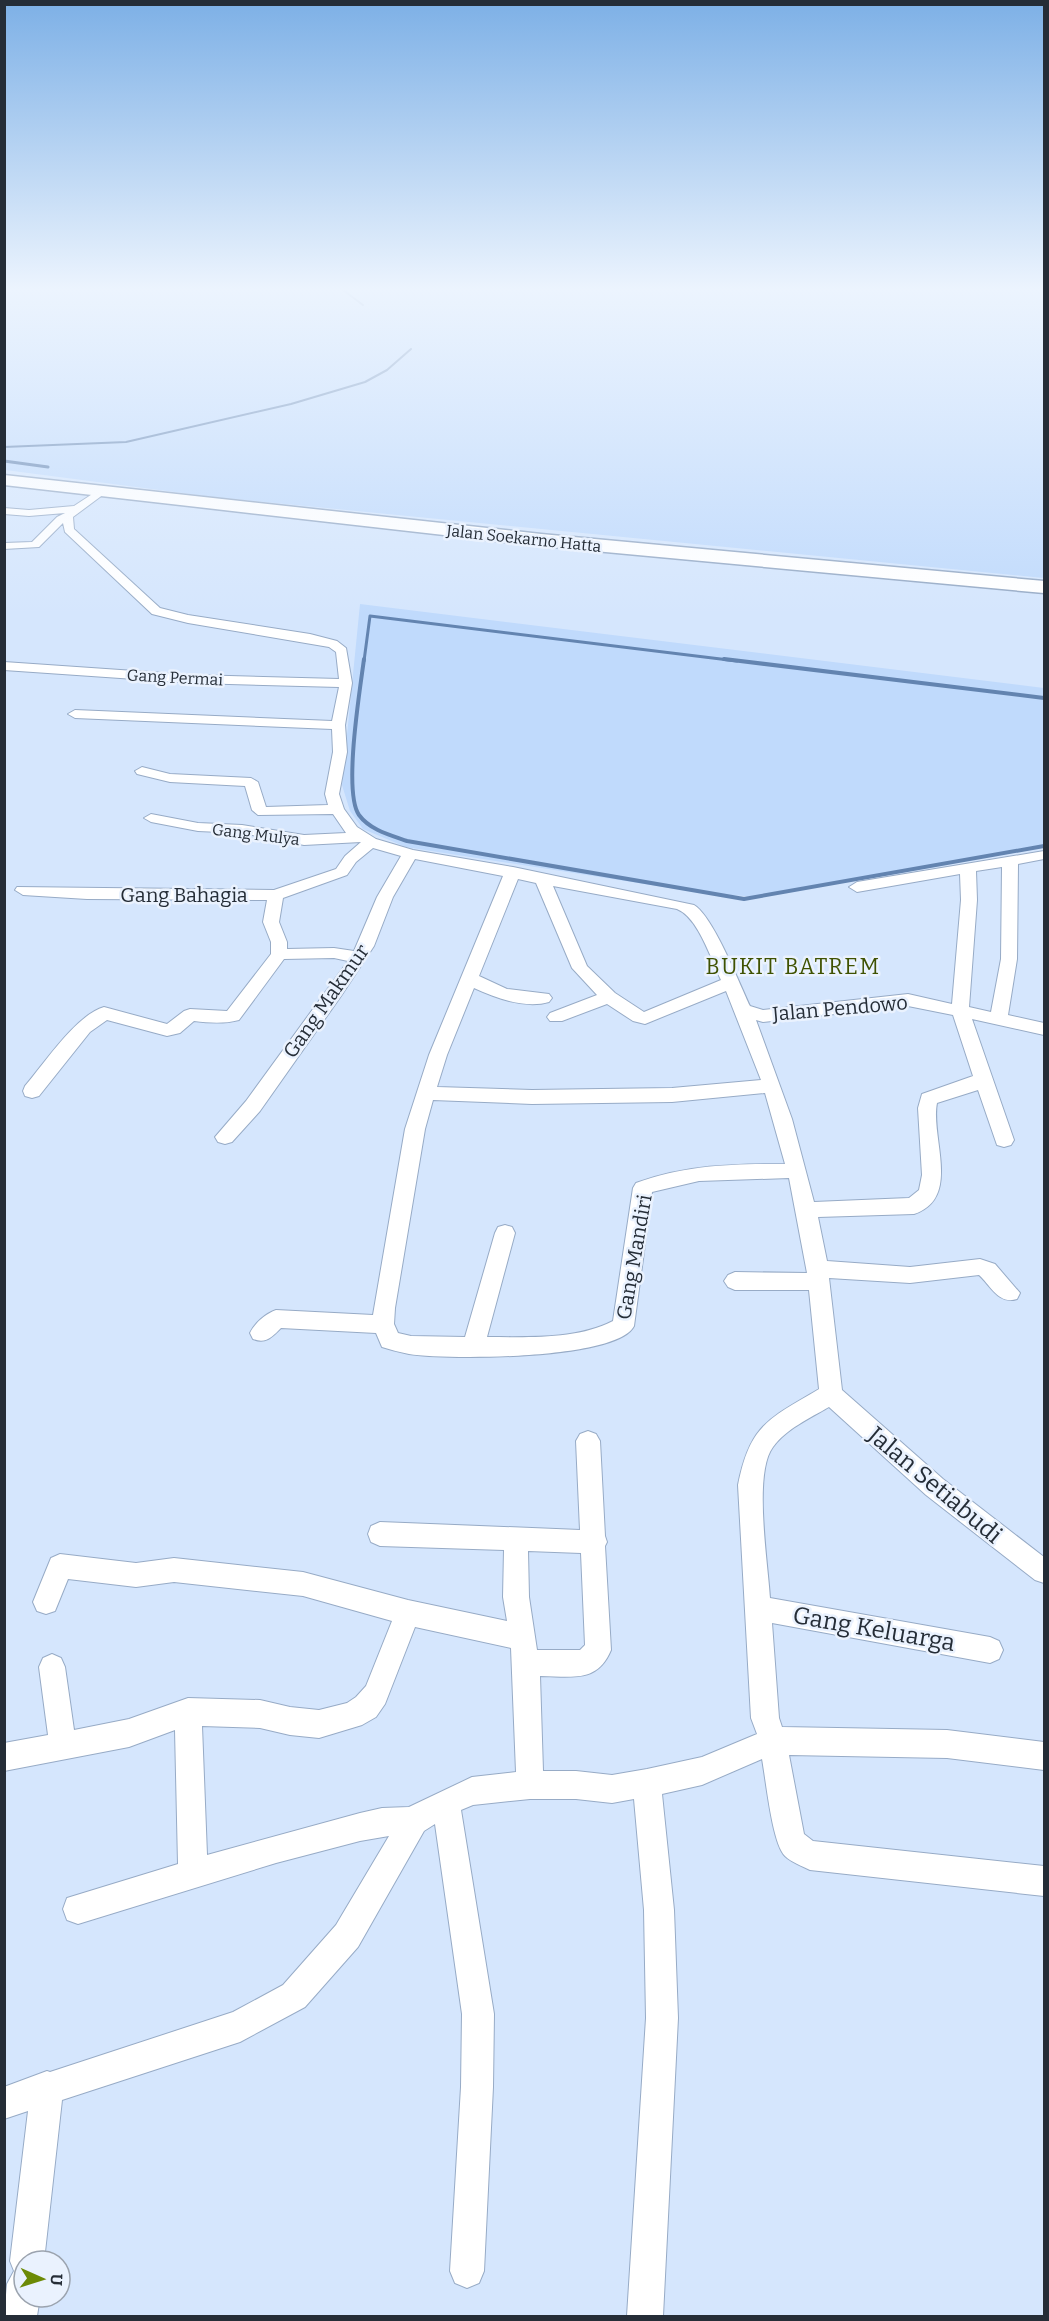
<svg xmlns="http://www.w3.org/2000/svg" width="1049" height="2321" font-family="Bitter,serif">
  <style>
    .built { fill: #c0dafc }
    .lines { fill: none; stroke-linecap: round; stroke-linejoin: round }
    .stream-far2 { stroke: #6384b0; stroke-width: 2 }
    .stream-far1 { stroke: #6384b0; stroke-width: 3 }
    .stream { stroke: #6384b0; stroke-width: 4 }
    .minor-casing { stroke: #97abc6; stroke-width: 2 }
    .trunk-casing { stroke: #97abc6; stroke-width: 3 }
    .minor { fill: #fff; fill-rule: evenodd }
    .trunk { fill: #fff; fill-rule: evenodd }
    .labels { text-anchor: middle; stroke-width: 5; stroke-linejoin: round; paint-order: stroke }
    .far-street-label { font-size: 16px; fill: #252d37; stroke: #eaf2fe }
    .street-label { font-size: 20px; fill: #252d37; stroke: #eaf2fe }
    .quarter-label { font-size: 22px; letter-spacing: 1.5px; fill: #3f5202; stroke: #eaf2fe }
    .near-street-label { font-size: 24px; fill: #252d37; stroke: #eaf2fe }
  </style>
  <rect width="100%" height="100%" fill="#d5e6fd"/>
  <path class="built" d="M5,290H1044V578L213,497L5,470Z
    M360,604L1044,688V845L757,897L696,892L406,847L363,829L350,811L342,785Z"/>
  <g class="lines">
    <path class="stream-far2" d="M343,290L363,305
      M4,447L126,442L291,404L365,382L387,370L411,349"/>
    <path class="stream-far1" d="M4,461L48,467
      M364,661L370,616L737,661"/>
    <path class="stream" d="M364,659C360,690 343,792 359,815C370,830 390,835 407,841L744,899L1044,846
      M724,659L1044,698"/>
    <g class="minor-casing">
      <path id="minor" d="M100,489L105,492L104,494L73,517L74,529L160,608L188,615L310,634L337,641L346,648L352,683L345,725L347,752L339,794L344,809L357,827L376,839L413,850L513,867L694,905C713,916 740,985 750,1006L763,1010L908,994L952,1004L961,900L960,874L857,892L849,887L857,882L1044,851V859L1018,864L1017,959L1008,1015L1044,1023V1035L972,1019L1014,1140L1011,1145L1004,1147L997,1145L978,1090L937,1103C930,1137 962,1198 914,1214L818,1217L827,1261L910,1267L980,1259L995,1264L1020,1293L1017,1299C999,1305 991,1286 979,1275L910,1283L829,1278L842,1390L943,1479L1044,1557V1583L1035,1580L926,1495L829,1407C810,1418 786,1429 773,1447C753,1473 768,1563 770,1598L990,1637L999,1641L1003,1650L999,1659L990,1663L772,1623L779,1718L782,1727L947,1730L1044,1742V1770L947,1758L789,1755L804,1834L813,1841L1044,1866V1896L810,1870C802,1866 791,1862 785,1856C772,1843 766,1780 762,1759L702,1785L662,1794L674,1910L678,2018L663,2316H627L646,2018L644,1910L634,1799L612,1803L576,1799H530L473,1805L461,1810L494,2014L493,2087L484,2271L479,2283L467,2288L455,2283L450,2271L461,2087L462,2014L435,1824L424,1831L358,1947L305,2007L240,2042L62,2100L44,2261H24V2297H40L37,2316H4L7,2284L14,2271L10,2261L28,2111L4,2119V2087L47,2071L50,2072L233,2012L283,1985L336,1925L389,1836L360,1841L276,1863L78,1924L67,1920L63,1909L67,1898L178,1864L175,1730L129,1747L4,1771V1743L48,1735L39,1667L43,1658L52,1654L61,1658L65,1667L74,1730L129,1719L188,1698L260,1700L290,1707L319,1710L347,1703L356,1697L366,1686L392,1621L303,1596L174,1582L136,1587L68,1579L55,1611L46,1614L37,1611L33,1602L51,1558L60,1554L136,1563L174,1558L303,1572L408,1600L507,1621L503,1597L504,1550L380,1546L371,1542L368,1534L371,1526L380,1522L580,1530L576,1441L580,1434L588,1431L596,1434L600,1441L605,1536L607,1542L605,1546L611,1650C597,1684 570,1676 540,1676L543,1771H576L612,1775L647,1769L702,1757L757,1734L751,1718L738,1485C750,1424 769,1419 819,1389L809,1290H735L728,1287L724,1281L728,1275L735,1272L807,1273L789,1178L699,1181L652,1192L634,1326C617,1360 446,1360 409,1354C400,1352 391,1350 382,1347L376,1333L281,1328C272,1337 266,1344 253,1339L250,1333C255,1323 265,1314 276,1310L373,1315L405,1129L429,1055L503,876L415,859L393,897L374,946L341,996L260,1111L232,1142L225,1144L218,1142L215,1137L246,1101L348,961L334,958L284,959L239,1020C224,1024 210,1023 194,1021L180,1033L167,1036L107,1020L90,1032L39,1096L32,1098L25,1096L23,1091L25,1086C44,1064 76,1015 104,1007L167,1024L184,1011L190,1009L227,1011L271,954V942L263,922L267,900L87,899L23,895L15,890L17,887L274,890L336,869L345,856L361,842L304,845L242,833L198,831L151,822L144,818L151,814L198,823L242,825L304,835L346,833L333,814L258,815L252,810L245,786L170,782L137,774L135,771L142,767L170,774L251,778L258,782L266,807L328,805L325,794L333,752L332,729L75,718L68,714L75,710L332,721L339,687L193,683L4,670V662L193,675L339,679L336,652L329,647L188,623L152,614L65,532L63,523L39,547L4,549V543L32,542L57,517L65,513L29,516L4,514V508L29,510L74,506ZM373,848L401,856L377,897L354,951L334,948L287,949V942L279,922L283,898L347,875L356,862ZM1002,867L1001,959L991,1012L969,1007L977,900L976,871ZM518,879L536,883L572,968L597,995L550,1013L547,1017L550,1021H562L607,1004L633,1021L645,1024L726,991L761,1080L672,1088L532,1090L437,1087L447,1055L474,988C496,998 525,1009 549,1002L552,998L549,994L507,989L479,976ZM553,886L677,909C698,917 711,959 721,980L644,1012L615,993L587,966ZM908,1006L953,1015L973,1076L922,1094L918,1108L922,1175L919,1190L909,1198L814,1202L792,1119L756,1020L763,1022ZM765,1093L785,1164C733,1164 685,1165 636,1183L633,1188L613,1321C577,1340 526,1337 487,1337L515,1233L512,1227L505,1225L498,1227L495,1233L465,1337L411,1336L398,1333L394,1324L395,1308L425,1129L433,1100L532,1104L672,1102ZM528,1551L581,1553L585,1645L580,1650H537L529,1597ZM415,1627L511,1648L516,1772L472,1777L409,1807L382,1808L360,1813L207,1855L202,1726L260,1728L290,1735L319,1738L362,1725L376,1717L385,1704Z"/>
    </g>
    <g class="trunk-casing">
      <path id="trunk" d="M4,475L541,534L1044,581V593L541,546L4,485Z"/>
    </g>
    <use href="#minor" class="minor"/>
    <use href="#trunk" class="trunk"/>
  </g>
  <linearGradient id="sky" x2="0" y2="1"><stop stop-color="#7db0e6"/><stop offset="0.47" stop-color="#ecf4fe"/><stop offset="1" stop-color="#ecf4fe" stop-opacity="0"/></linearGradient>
  <rect width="1049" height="615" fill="url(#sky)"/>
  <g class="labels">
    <g class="far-street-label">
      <text transform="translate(524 538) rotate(6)" y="6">Jalan Soekarno Hatta</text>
      <text transform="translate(175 677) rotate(3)" y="6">Gang Permai</text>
      <text transform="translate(256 834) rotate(7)" y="6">Gang Mulya</text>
    </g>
    <g class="street-label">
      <text x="184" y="902">Gang Bahagia</text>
      <text transform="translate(326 1001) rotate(-55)" y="7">Gang Makmur</text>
      <text transform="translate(840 1008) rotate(-5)" y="7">Jalan Pendowo</text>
      <text transform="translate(634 1257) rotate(-80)" y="7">Gang Mandiri</text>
    </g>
    <g class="quarter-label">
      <text x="793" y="974">BUKIT BATREM</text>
    </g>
    <g class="near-street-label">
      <text transform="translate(935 1485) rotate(40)" y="8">Jalan Setiabudi</text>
      <text transform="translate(874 1629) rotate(10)" y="8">Gang Keluarga</text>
    </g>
  </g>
  <rect width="1049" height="2321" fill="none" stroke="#252d37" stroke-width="12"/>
  <g transform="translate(42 2279) rotate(93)"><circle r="28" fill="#eaf2fe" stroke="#9ba3ae" stroke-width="1.5"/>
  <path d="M0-4.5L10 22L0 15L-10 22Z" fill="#6c8a06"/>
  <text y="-9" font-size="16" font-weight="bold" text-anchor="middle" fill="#252d37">U</text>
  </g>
</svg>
